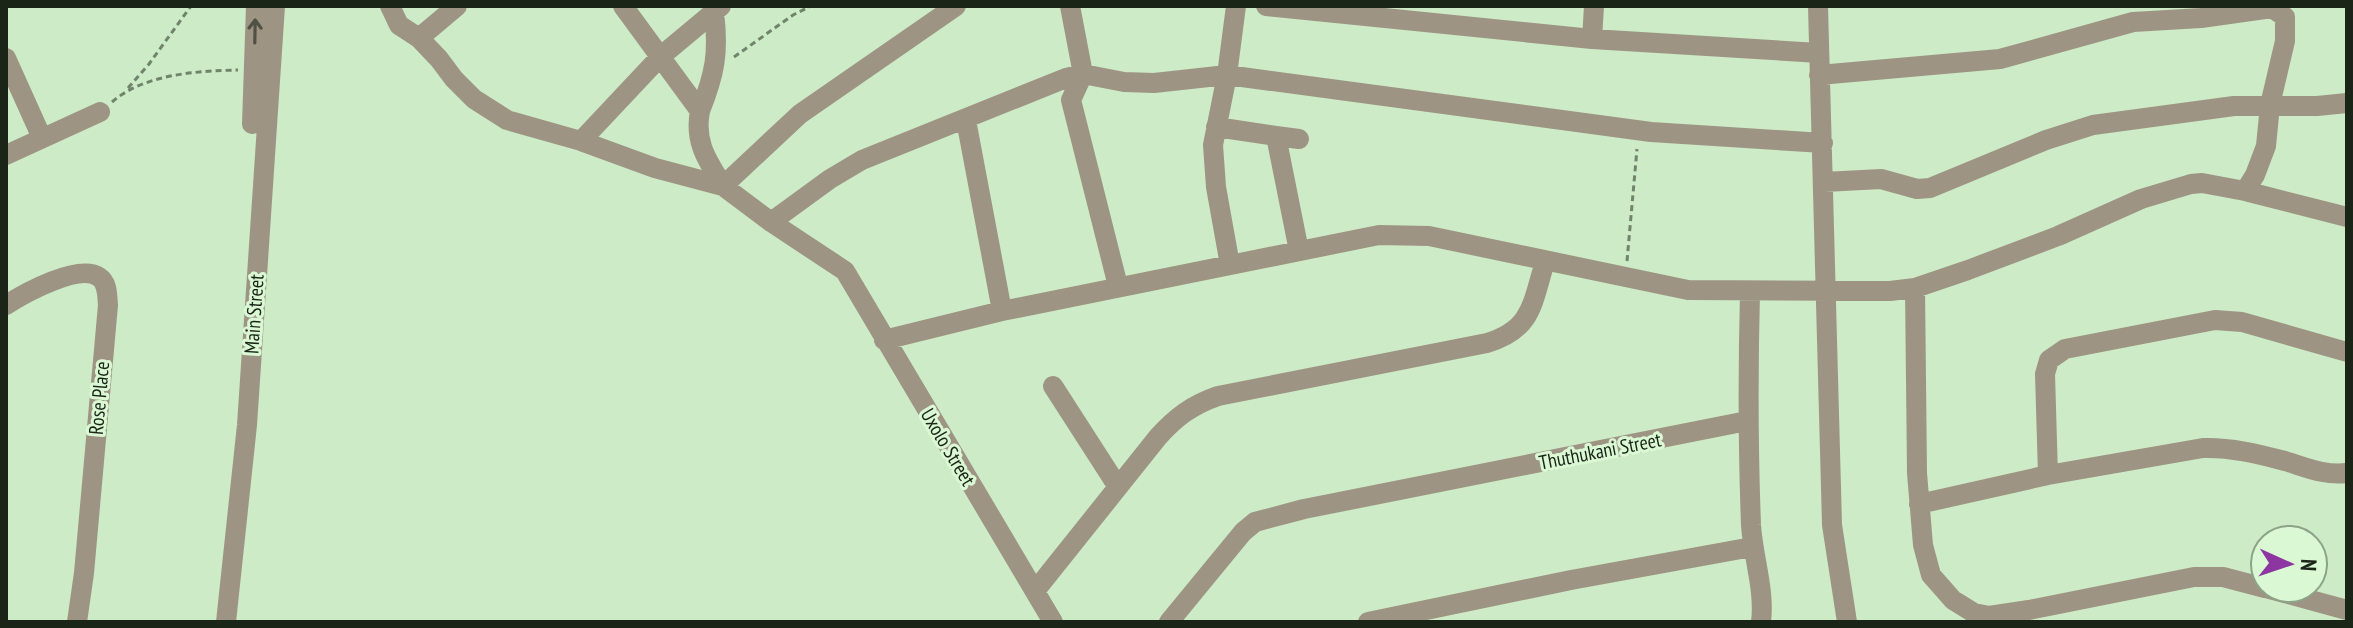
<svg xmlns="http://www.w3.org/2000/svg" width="2353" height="628" font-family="'PT Sans Narrow',sans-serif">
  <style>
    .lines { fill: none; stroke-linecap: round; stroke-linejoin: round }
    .path { stroke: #70846b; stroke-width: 3; stroke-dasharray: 6 4; stroke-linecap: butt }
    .minor { stroke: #9e9484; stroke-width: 20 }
    .oneway { stroke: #4f5143 }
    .labels { text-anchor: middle; stroke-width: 6; stroke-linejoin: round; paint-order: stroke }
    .street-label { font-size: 20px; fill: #1a2417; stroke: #daf8d3 }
  </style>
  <rect width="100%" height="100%" fill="#cdebc6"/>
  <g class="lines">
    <path class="path" d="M734,57L793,15L811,6
      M128,88L149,64L191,6
      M112,102C144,74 197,71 238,70
      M1627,261L1637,149"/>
    <path class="minor" d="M390,6L399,25L419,38L439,59L454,79L474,99L507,120L581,141L655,168L723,186L771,222L845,271L1053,622
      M623,6L700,111C694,142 707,160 723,186L800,114L956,6
      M1070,6L1083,74L1071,100L1118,286
      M1266,6L1592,39L1819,53
      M1818,6L1832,525L1847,622
      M419,38L457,6
      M1592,39L1594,6
      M6,58L42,138
      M1819,75L2000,59L2133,22L2201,18L2272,8L2285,17V41L2270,105L2266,146L2255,175L2245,191
      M700,111C715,74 719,52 714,12
      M966,120L1002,311
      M252,124L256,6
      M1216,127L1276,136
      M1299,139L1276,136L1299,251
      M581,141L660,57L721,6
      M6,155L100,112
      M1824,182L1881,179L1917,189L1930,188L2046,140L2093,125L2234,106H2317L2347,103
      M771,222L830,179L862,160L1066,78L1083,74L1124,82L1154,83L1227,75L1651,132L1823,143
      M1230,265L1216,187L1213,145L1227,75L1236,6
      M1915,288L1917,473L1923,545L1931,575L1953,600L1974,613L1989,616L2029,610L2194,577H2223L2265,588
      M1750,292C1748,370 1748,447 1751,525C1753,557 1765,590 1761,622
      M6,305C25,293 79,263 99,277C108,283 107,295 108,305L84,573L77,622
      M884,340L1002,311L1379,235L1429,236L1688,290L1890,291L1915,288L1968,270L2058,236L2141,199L2191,184L2202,183L2245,191L2347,217
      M1053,386L1118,487
      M2048,475L2045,374L2049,360L2065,349L2215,320L2242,322L2347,352
      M1919,504L2048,475L2203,448C2230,447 2258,454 2285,461C2305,467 2325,476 2347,473
      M2266,588L2347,610
      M1035,591L1158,437C1176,417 1192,405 1218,396L1487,343C1533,329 1532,303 1545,262
      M226,622L247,425L275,6
      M1169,622L1243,532L1255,522L1304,509L1747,421
      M1368,622L1571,580L1752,547"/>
  </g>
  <defs><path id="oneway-shaft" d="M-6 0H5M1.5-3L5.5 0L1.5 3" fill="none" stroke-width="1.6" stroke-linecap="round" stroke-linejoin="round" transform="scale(2)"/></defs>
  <use class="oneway" href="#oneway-shaft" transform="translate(255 31) rotate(-89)"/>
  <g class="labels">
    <g class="street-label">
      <text transform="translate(254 314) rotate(-86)" y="7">Main Street</text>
      <text transform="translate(99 398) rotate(-85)" y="7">Rose Place</text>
      <text transform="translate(948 447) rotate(59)" y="7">Uxolo Street</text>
      <text transform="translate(1600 451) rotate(-11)" y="7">Thuthukani Street</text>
    </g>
  </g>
  <rect width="2353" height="628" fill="none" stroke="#1a2417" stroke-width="16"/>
  <g transform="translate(2289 564) rotate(93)"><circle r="38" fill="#daf8d3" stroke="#8da388" stroke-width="2"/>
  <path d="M0-6L14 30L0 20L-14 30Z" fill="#8d35a1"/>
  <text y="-12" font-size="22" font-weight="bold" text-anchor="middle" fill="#1a2417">N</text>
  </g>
</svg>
